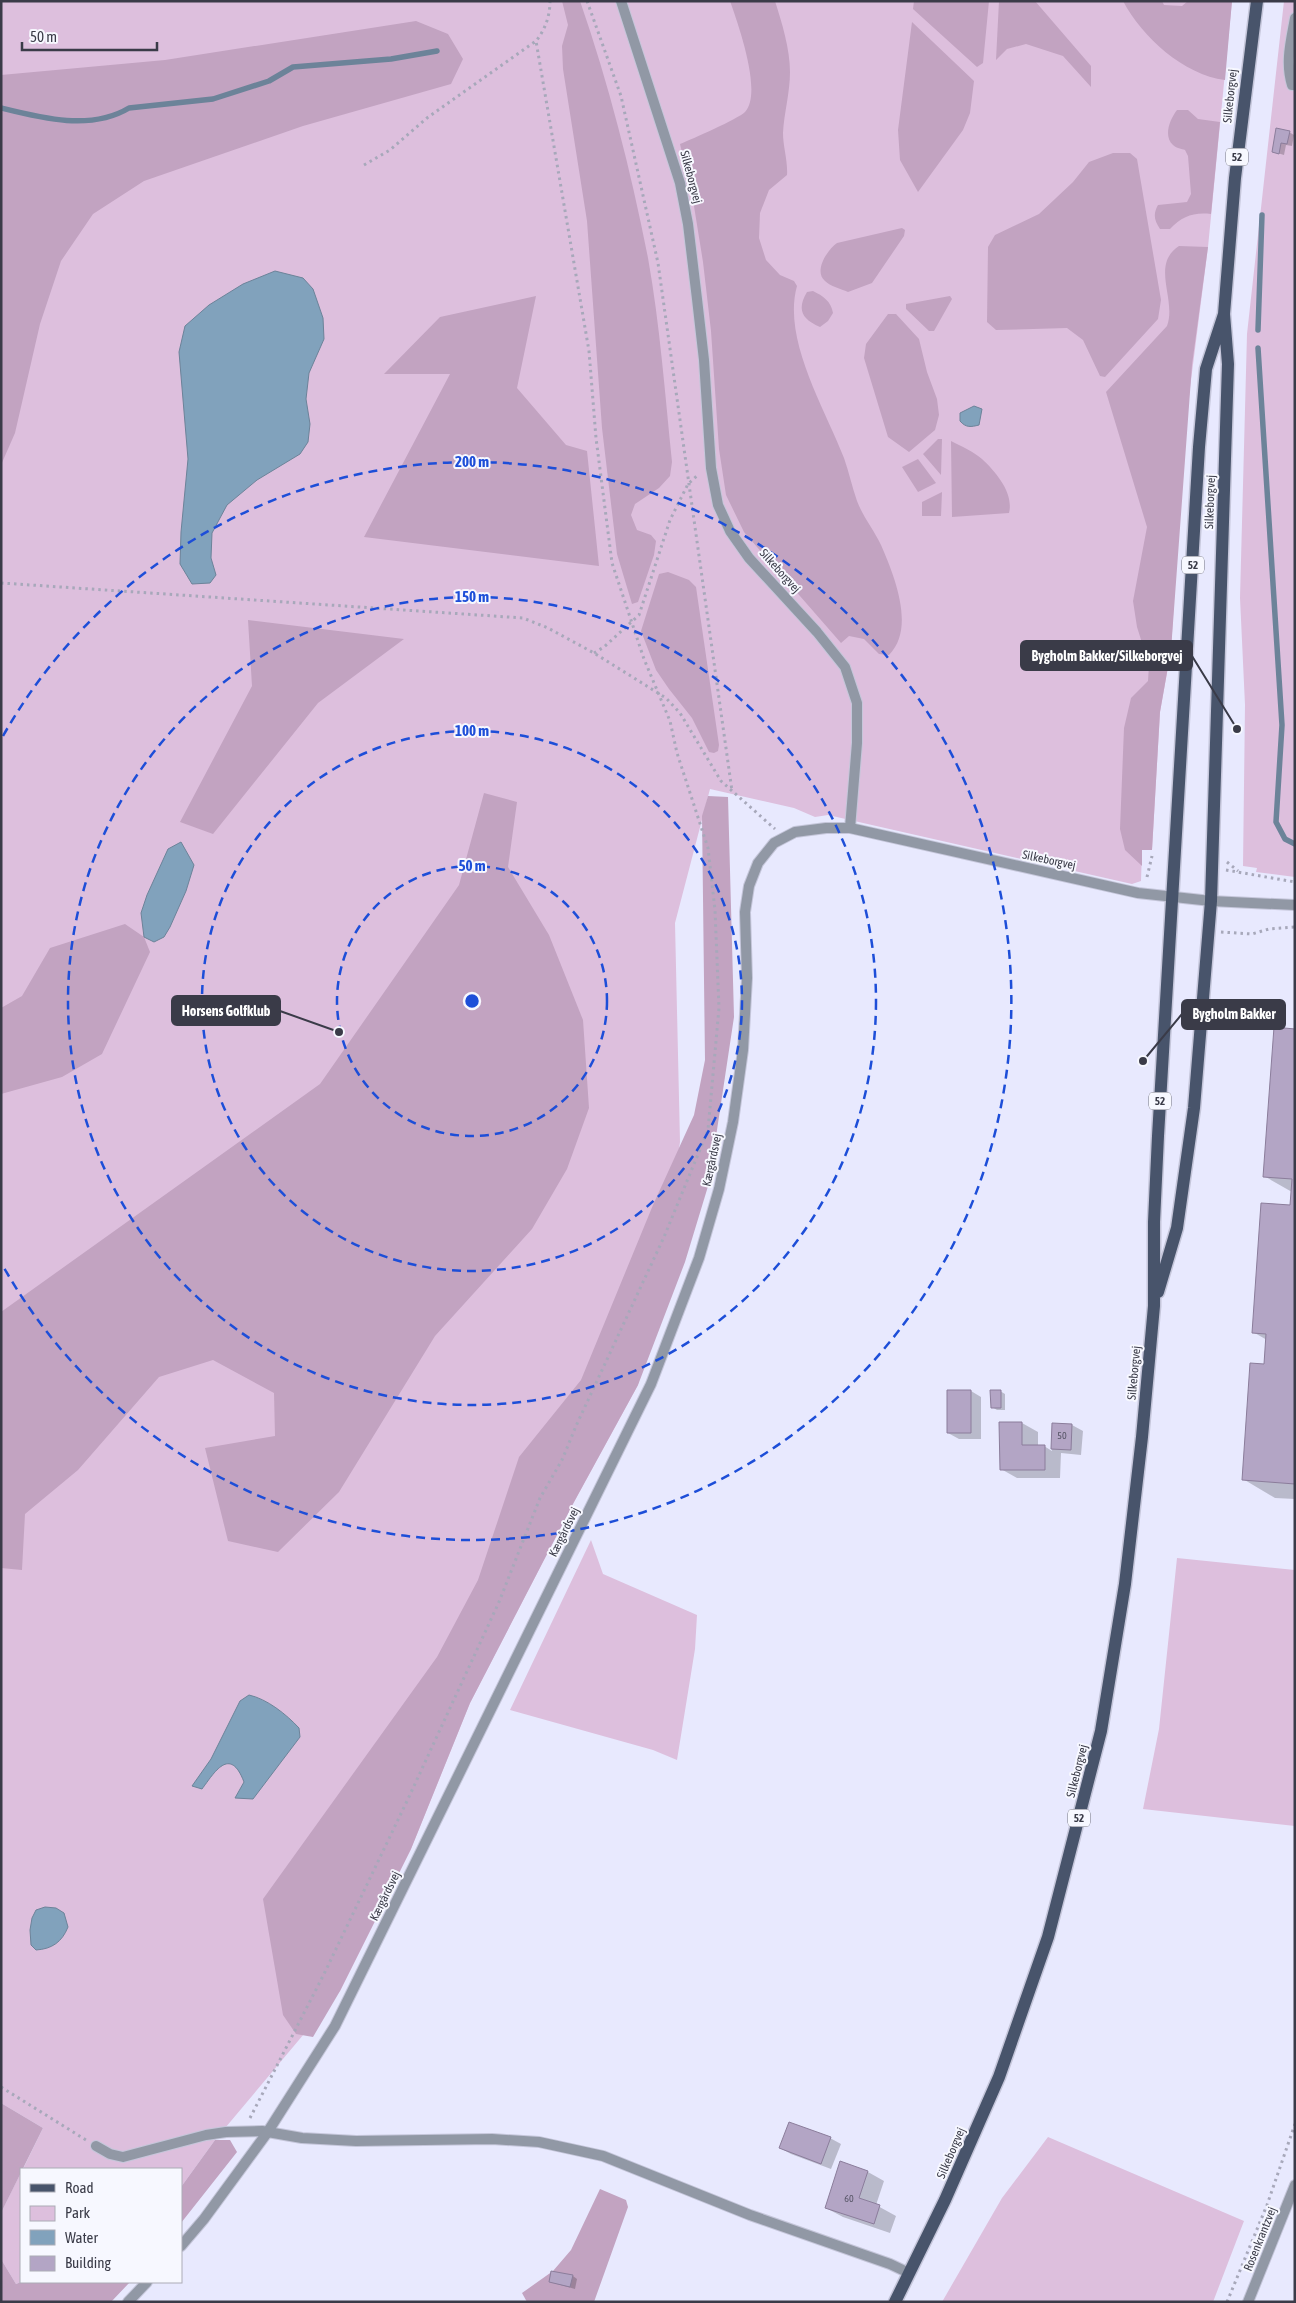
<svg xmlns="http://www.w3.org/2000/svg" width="1296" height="2303" font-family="'Asap Condensed',sans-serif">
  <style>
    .green { fill: #ddbfdd }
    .forest { fill: #c2a3c1 }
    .water { fill: #81a2bc; stroke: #6c8399 }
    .shadow { fill: #0003 }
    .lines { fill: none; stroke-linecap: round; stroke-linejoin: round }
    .stream { stroke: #6c8399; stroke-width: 5.5 }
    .building { fill: #b3a5c5; stroke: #8b7d9b }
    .service-casing { stroke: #c5c6da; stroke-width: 12 }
    .minor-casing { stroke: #c5c6da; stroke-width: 12 }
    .primary-casing { stroke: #c5c6da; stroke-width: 15 }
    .path { stroke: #a7a8ba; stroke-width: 3; stroke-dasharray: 2.5 4; stroke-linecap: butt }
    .service { stroke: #9198a5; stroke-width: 10 }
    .minor { stroke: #9198a5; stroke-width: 10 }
    .primary { stroke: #48546b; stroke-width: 12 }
    .ring { fill: none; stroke: #1d4ed8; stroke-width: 2.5; stroke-dasharray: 9 6 }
    .labels { text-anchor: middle; stroke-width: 4; stroke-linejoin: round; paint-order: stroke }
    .number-label { font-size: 10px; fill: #585667 }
    .shield { fill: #f7f8ff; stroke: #73747f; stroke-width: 1 }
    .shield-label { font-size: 11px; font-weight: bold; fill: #3a3b48 }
    .street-label { font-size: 12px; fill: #3a3b48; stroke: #f7f8ff }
    .centre { fill: #1d4ed8; stroke: #f7f8ff; stroke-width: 2.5 }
    .ring-label { font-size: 15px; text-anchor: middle; font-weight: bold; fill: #1d4ed8; stroke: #f7f8ff; stroke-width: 4; stroke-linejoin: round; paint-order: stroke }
    .leader { fill: none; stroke: #3a3b48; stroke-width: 2 }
    .callout-dot { fill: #3a3b48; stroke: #f7f8ff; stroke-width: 2 }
    .callout { fill: #3a3b48; stroke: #3a3b48; stroke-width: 2 }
    .callout-label { font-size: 14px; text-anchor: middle; font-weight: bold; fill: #fff }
  </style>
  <rect width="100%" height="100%" fill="#e8e9fe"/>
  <path class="green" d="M1,1H1232L1208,247L1184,435L1171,650L1160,712L1152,850H1142L1141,881L1132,884L828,815L815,817L794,808L710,789L675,923L680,1142L657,1291L638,1385L574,1502L470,1703L411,1849L340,1991L215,2140L181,2187V2169H23L43,2128L1,2103Z
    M1284,1H1295V877L1256,872L1257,868L1243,866L1245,705L1240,598L1247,334Z
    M591,1540L603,1574L697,1615L695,1649L677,1760L653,1750L510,1710Z
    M1177,1558L1295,1570V1826L1143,1809L1159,1729Z
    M1048,2137L1244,2221L1213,2302H942L1002,2198Z
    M21,2172V2282L16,2284L1,2259V2213Z"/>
  <path class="forest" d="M562,1H580C609,85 631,171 648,258C660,325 665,394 672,462L670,476L659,488L635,504L631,515L637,530L651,535L656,541L654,555L638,602L632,604L617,554L602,428L587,221L563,69L562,46L568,25Z
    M730,1H775C782,23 790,49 790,72C790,93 784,113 783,133C783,147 788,161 787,175L769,190L760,213L759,238L766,260L780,275L794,281L797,286C782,339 825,409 844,458C849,472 852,487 857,501C863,517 874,530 881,545C894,575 916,628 889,655L879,654L864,639L849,636L841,643L744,532L726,495L719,449L711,331L703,262L693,200L680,144C692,139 738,119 745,112C763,93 738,24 730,1Z
    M914,1H989L983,63L977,67L913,9Z
    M999,1H1035L1091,66V87L1063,56L1026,44L1007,49L996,60Z
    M1123,1H1162L1164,5L1182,6L1188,1H1232L1225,80C1184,75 1142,37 1123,1Z
    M416,21L448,34L463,59L451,84L303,126L144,181L93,214L61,261L40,324L15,433L1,465V75L165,60Z
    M912,22L974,81L970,113L963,130L918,192L900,160L898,130Z
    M1177,110H1188L1198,119L1220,122L1211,214C1194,212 1182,216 1170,229H1160C1154,220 1153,214 1158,205L1187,202L1191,194L1188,156L1185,150C1182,149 1176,148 1173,145C1163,136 1170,119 1177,110Z
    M1113,153H1130L1137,159L1161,300L1158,319L1105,377L1100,376L1083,340L1067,328L996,330L987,322L988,247L995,235L1039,214L1073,182L1089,162Z
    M902,228L905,230L904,236L872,283L848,292C841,289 830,286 825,281C813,271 828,249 837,243Z
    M1179,246L1208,247L1192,365L1171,650L1160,712L1152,850H1142V866L1125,850L1120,829L1124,728L1131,698L1148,681L1149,665L1137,627L1133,601L1147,527L1106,392L1167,326C1177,299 1150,265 1179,246Z
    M813,291C823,296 831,301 833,313L828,321L820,327C801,319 797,309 807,292Z
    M536,296L517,388L566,445L587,451L599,566L364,537L450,374H384L440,317Z
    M950,296L952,299L934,331H929L906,309V304Z
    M888,314H896L919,339L927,372L937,399L939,415L935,430L909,452L888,437L864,358L866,344Z
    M938,439H942L941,475L923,454Z
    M951,441C961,446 974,452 982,459C996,472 1014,493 1009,513L952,517Z
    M918,459L936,483L918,492L902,467Z
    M942,492L941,516H922V502Z
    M668,572L689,580L696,587L719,745L718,751L714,753L709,752L692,718L669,689L656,670L641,631L659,574Z
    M248,620L404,639L318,703L213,834L180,822L252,686Z
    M484,793L517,802L508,867L549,935L583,1020L589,1108L567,1169L532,1229L435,1336L339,1492L278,1552L228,1541L205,1448L275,1436L274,1393L213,1360L159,1377L78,1470L25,1514L22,1570L1,1568V1312L320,1084L459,885Z
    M708,796L728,797L734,1017L709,1183L685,1262L638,1385L574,1502L470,1703L411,1849L340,1991L313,2037L296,2034L283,2015L263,1899L437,1657L478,1580L519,1457L581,1380L653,1205L694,1115L705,1060L702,816Z
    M125,924L144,937L150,952L102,1054L62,1077L1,1094V1008L22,996L50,948Z
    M1,2103L43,2128L1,2213Z
    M215,2140H230L237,2152L181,2223V2187Z
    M600,2189L626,2200L628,2207L594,2302H527L522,2293L553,2271L571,2250Z
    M1,2259L16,2284L21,2282H130L111,2302H1Z"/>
  <path class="water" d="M275,271L303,278L313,289L323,318L324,339L309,373L306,399L310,424L308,442L300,454L257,480L227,505L212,533L211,558L216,575L210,583L192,584L180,564L181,532L188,459L179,352L185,326L209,305L243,284Z
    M974,406L982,409L979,425C971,427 966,428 960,421V413Z
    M181,842L194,865L186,891L170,927L164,937L154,942L144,937L141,913L147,895L168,849Z
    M249,1695C267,1699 286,1714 299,1728L300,1737L253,1799L235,1798L244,1782C230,1745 214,1773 202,1789L192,1786L211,1759L240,1701Z
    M45,1907L56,1908L64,1913L68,1927C62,1942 52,1949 36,1950L31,1945L30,1930L32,1918L36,1910Z"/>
  <path class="shadow" d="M1289,132L1294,135L1292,146L1286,145L1284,155L1274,152Z
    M1295,1030V1499L1275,1498L1243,1479L1265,1365L1267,1340L1253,1332L1291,1206L1292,1192L1264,1176Z
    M971,1391L981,1397V1439H959L948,1433Z
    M1000,1391L1005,1394V1410H997L992,1407Z
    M1022,1423L1038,1432V1446H1044L1052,1451L1053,1424L1072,1425L1083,1431L1081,1455L1061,1453L1060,1478H1017L1001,1469Z
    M830,2138L841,2144L831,2169L791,2154L780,2148Z
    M868,2172L884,2181L876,2205L896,2216L890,2233L843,2217L826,2208Z
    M573,2276L577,2279L575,2289L550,2282Z"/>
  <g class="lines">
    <path class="stream" d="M1,108C41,118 91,131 129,108L213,99L269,81L293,67L391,59L437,51
      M1258,330L1262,215
      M1258,348L1282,725L1276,822L1285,839L1295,844"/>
  </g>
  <path class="building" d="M1276,128L1290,131L1287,144L1281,143L1279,154L1272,152Z
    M1274,1027L1295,1029V1484L1242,1480L1250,1363L1264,1364L1266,1334L1252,1333L1261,1203L1290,1205L1292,1179L1263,1177Z
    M947,1390H971V1433H947Z
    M990,1390H1001V1408H991Z
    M999,1422H1022V1445H1045V1470H1000Z
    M1052,1423L1072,1424L1071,1450L1051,1449Z
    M789,2122L831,2137L821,2164L779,2148Z
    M840,2161L868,2171L859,2198L880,2205L874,2224L825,2208Z
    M551,2271L573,2275L570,2287L549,2282Z"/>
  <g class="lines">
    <g class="service-casing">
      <path id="service" d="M621,1L680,183L688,224L697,299L704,360L711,468L718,505L730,531L749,558L817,632L845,667L857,703V743L850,828
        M1295,18C1291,41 1285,62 1292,85H1295
        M96,2146L110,2154L123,2157L206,2135L226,2132L262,2131L302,2138L356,2141L492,2139L539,2142L603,2156L750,2215L890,2264L909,2273"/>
    </g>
    <g class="minor-casing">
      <path id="minor" d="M181,2246L204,2219L267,2133L335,2026L651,1384L699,1258L719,1189L733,1122L743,1050L747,978L745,912L749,886L758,863L774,843L795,832L826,828H850L1138,893L1211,901L1295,905
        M128,2302L147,2282
        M1248,2302L1295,2185"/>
    </g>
    <g class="primary-casing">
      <path id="primary" d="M1158,1292L1177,1228L1194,1108L1211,901L1228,364L1224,314L1235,178L1257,1
        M895,2302L945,2200L999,2077L1048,1937L1101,1731L1125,1584L1142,1437L1154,1306V1222L1158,1136L1199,447L1206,369L1224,314"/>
    </g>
    <path class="path" d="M587,1L621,96L658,263L732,791
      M364,165L390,150L427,118L536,41C545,30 550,16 550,1
      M1,583L523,618L548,628L594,653L666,698L680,713L721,781L775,829
      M594,653L604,647L639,615L670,520L688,484L699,474
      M1227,862L1238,871
      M1226,870L1295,882
      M1147,877L1152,856
      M1221,932L1252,934L1269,929L1295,927
      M1,2087L86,2140
      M250,2118L324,1974L408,1799L499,1602L540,1498L562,1460L576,1426L664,1237L708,1130L719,1008L715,910L708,848L677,753L670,721L644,659L612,563L596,438L589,351L536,41
      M1227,2302L1267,2205L1295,2124"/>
    <use href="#service" class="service"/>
    <use href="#minor" class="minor"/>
    <use href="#primary" class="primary"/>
  </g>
  <g class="ring">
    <circle cx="472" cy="1001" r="135"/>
    <circle cx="472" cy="1001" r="270"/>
    <circle cx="472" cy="1001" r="404"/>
    <path d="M3 736A539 539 0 1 1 3 1266"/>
  </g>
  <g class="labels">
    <g class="number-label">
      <text x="1062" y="1439">50</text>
      <text x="849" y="2202">60</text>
    </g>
    <g class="shield">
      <rect x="1226" y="148.5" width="22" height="17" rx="4"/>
      <rect x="1182" y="556.5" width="22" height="17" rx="4"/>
      <rect x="1149" y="1092.5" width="22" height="17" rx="4"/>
      <rect x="1068" y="1809.5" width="22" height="17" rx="4"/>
    </g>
    <g class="shield-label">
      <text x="1237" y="161">52</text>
      <text x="1193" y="569">52</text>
      <text x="1160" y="1105">52</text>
      <text x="1079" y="1822">52</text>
    </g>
    <g class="street-label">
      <text transform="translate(1230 96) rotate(-84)" y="4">Silkeborgvej</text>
      <text transform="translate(691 177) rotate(75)" y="4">Silkeborgvej</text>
      <text transform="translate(1210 502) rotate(-88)" y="4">Silkeborgvej</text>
      <text transform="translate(780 571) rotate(48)" y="4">Silkeborgvej</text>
      <text transform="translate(1049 860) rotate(12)" y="4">Silkeborgvej</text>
      <text transform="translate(712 1160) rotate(-78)" y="4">Kærgårdsvej</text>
      <text transform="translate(1134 1373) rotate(-85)" y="4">Silkeborgvej</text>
      <text transform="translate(564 1532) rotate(-64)" y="4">Kærgårdsvej</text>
      <text transform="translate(1077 1771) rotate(-76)" y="4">Silkeborgvej</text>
      <text transform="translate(385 1896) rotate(-64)" y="4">Kærgårdsvej</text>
      <text transform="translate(951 2153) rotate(-67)" y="4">Silkeborgvej</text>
      <text transform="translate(1260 2239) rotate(-68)" y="4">Rosenkrantzvej</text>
    </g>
  </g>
  <circle cx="472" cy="1001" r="8" class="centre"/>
  <g class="ring-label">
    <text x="472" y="467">200 m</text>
    <text x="472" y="602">150 m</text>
    <text x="472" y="736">100 m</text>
    <text x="472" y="871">50 m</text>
  </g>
  <path class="leader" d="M1237 729L1192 656M339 1032L280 1011M1143 1061L1182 1014"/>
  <g class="callout-dot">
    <circle cx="1237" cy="729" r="5"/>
    <circle cx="339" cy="1032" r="5"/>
    <circle cx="1143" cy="1061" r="5"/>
  </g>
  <g class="callout">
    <rect x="1021" y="641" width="171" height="29" rx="5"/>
    <rect x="172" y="996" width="108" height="29" rx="5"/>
    <rect x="1182" y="1000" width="103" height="29" rx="5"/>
  </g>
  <g class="callout-label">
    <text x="1107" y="661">Bygholm Bakker/Silkeborgvej</text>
    <text x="226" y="1016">Horsens Golfklub</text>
    <text x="1234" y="1019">Bygholm Bakker</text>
  </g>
  <rect width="1296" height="2303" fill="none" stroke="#3a3b48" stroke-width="5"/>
  <rect x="20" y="2168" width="162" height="115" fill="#f7f8ff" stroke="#abacb6"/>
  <rect x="30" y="2184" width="25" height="8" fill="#48546b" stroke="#abacb6"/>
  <text x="65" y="2193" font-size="15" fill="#3a3b48">Road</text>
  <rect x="30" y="2206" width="25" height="15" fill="#ddbfdd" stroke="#abacb6"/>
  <text x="65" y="2218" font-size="15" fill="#3a3b48">Park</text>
  <rect x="30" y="2230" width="25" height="15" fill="#81a2bc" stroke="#abacb6"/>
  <text x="65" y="2243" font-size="15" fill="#3a3b48">Water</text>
  <rect x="30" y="2256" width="25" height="15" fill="#b3a5c5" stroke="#abacb6"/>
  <text x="65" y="2268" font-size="15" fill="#3a3b48">Building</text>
  <path d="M22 42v8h135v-8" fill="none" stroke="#3a3b48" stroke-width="2.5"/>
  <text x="30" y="42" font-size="15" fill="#3a3b48" stroke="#f7f8ff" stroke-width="4" paint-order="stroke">50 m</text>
</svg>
